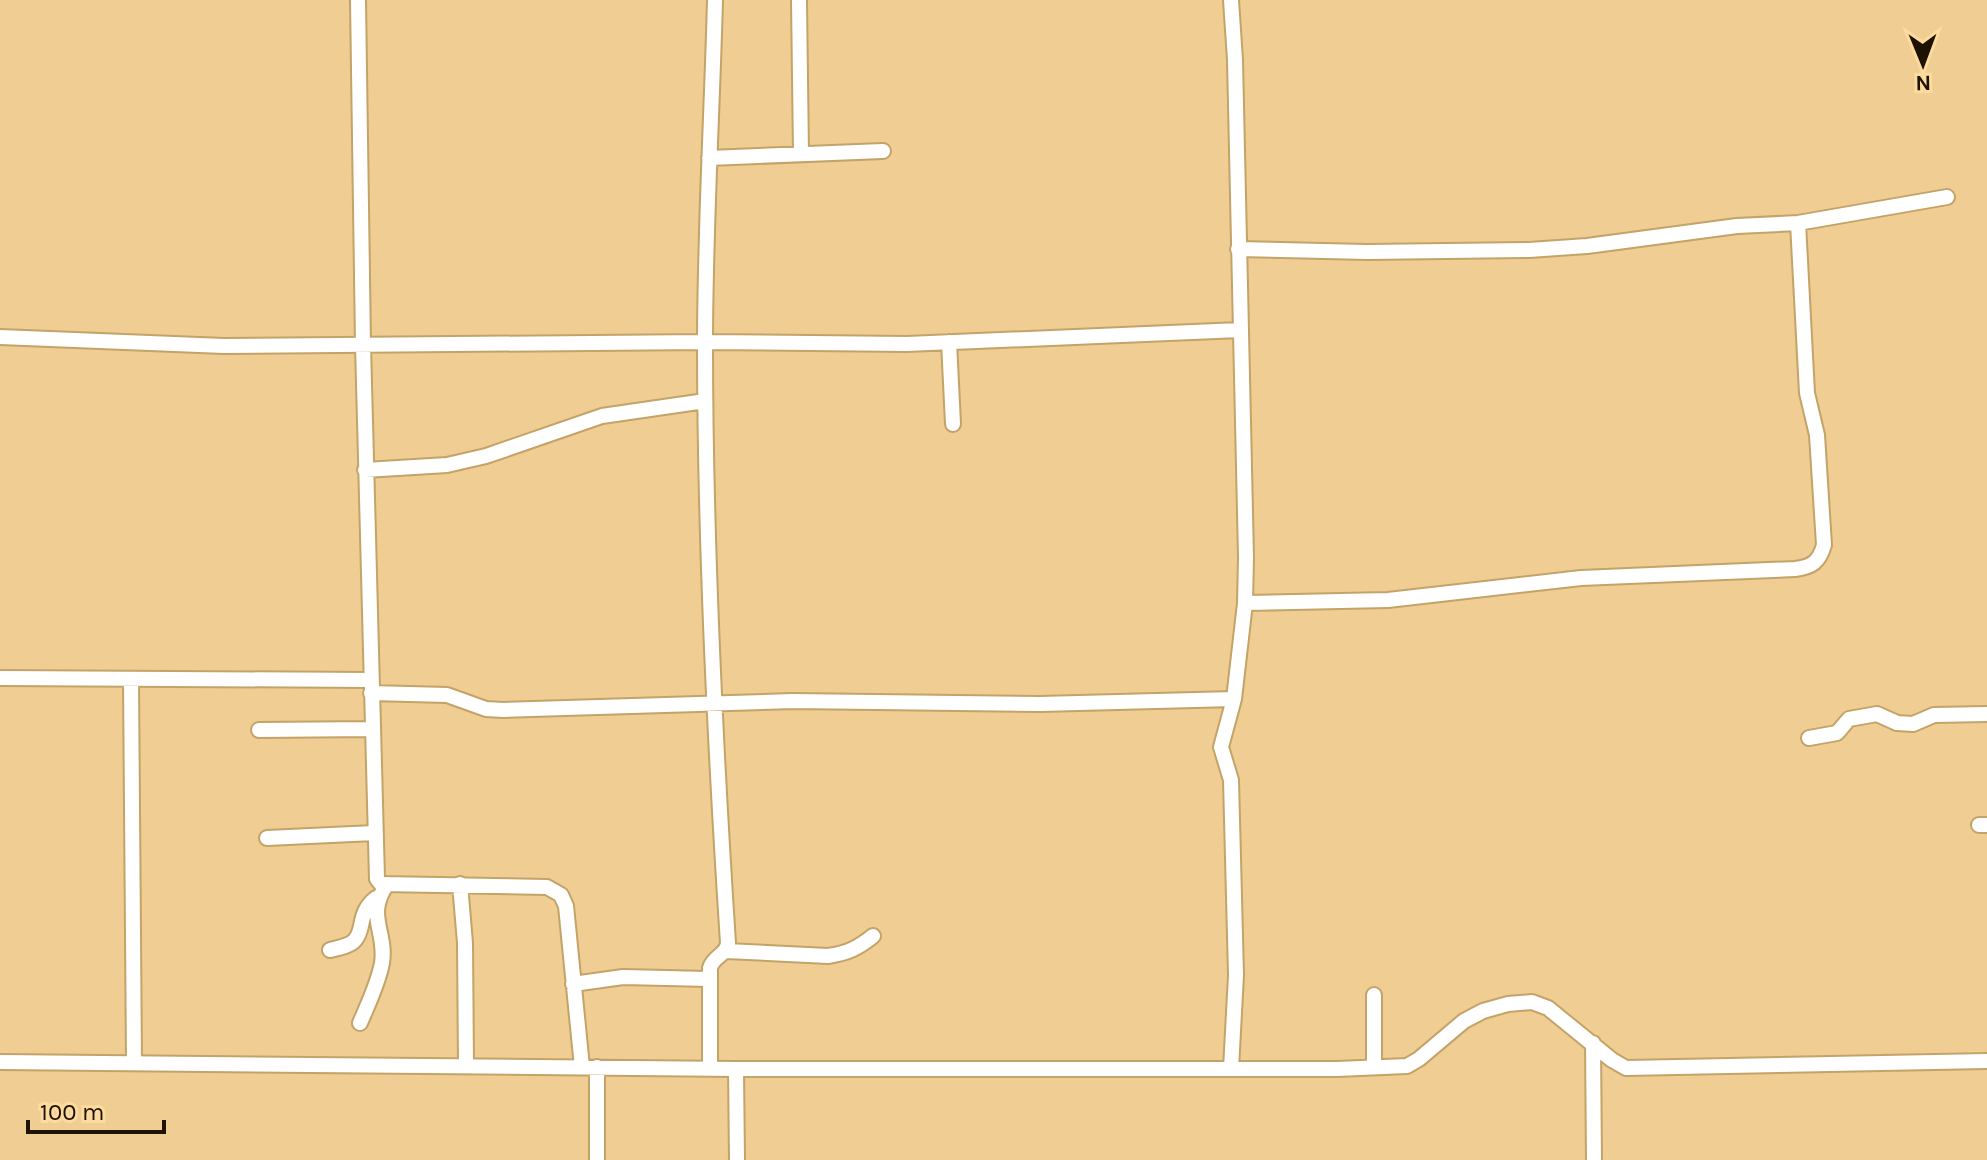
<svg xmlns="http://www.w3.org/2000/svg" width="1987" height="1160" font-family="Karla,sans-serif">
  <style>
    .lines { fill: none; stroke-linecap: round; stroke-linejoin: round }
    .minor-casing { stroke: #c3a368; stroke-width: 18 }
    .minor { stroke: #fff; stroke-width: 14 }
  </style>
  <rect width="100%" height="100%" fill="#f0ce93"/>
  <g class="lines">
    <g class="minor-casing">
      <path id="minor" d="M358,0L363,345L377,879L381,884L547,887L561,895L566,906L582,1067
        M799,0L801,154
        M1231,0L1235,60L1246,558L1245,603L1234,699L1221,747L1231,780L1236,975L1231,1069
        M709,158L883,151
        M1238,249L1367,252L1529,250L1587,246L1737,226L1798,223L1947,197
        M0,337L224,346L705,342L907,344L1240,330
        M949,342L953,424
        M365,470L447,465L486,456L602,416L705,401
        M1245,603L1388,600L1581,578L1795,569C1812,567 1819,562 1824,545L1817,435L1807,393L1798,223
        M0,678L371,680
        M131,679L134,1063
        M371,693L447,695L486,709L503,710L793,701L1040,704L1234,699
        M259,730L371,729
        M1809,738L1837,733L1849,719L1877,714L1897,723L1913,724L1934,715L1987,714
        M1979,825H1987
        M267,838L374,833
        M460,884L465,943L466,1066
        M330,950C338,948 350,946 355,940C365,929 357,913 376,898
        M726,951L828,956C848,953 858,948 873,936
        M573,984L623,977L709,979
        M1374,995V1066
        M360,1023C368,1004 378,984 382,963C387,931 365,916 387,884
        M1593,1043L1594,1160
        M0,1062L736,1069H1337L1407,1066L1419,1059L1464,1021L1483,1011L1508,1004L1532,1002L1548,1008L1612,1060L1626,1068L1987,1061
        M710,1068V968C713,956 727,955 728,943C715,744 705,545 705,345C705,230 712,115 715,0
        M736,1069L737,1160
        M597,1160V1067"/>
    </g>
    <use href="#minor" class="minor"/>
  </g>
  <g transform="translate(1923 64) rotate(179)" stroke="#fddb9f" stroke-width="6" paint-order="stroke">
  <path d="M0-6L14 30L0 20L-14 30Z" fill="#1e1200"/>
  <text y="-12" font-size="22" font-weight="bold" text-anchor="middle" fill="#1e1200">N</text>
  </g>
  <path d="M28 1120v12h136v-12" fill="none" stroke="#1e1200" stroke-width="4"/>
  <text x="40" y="1120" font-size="24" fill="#1e1200" stroke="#fddb9f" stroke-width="6" paint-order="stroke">100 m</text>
</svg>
